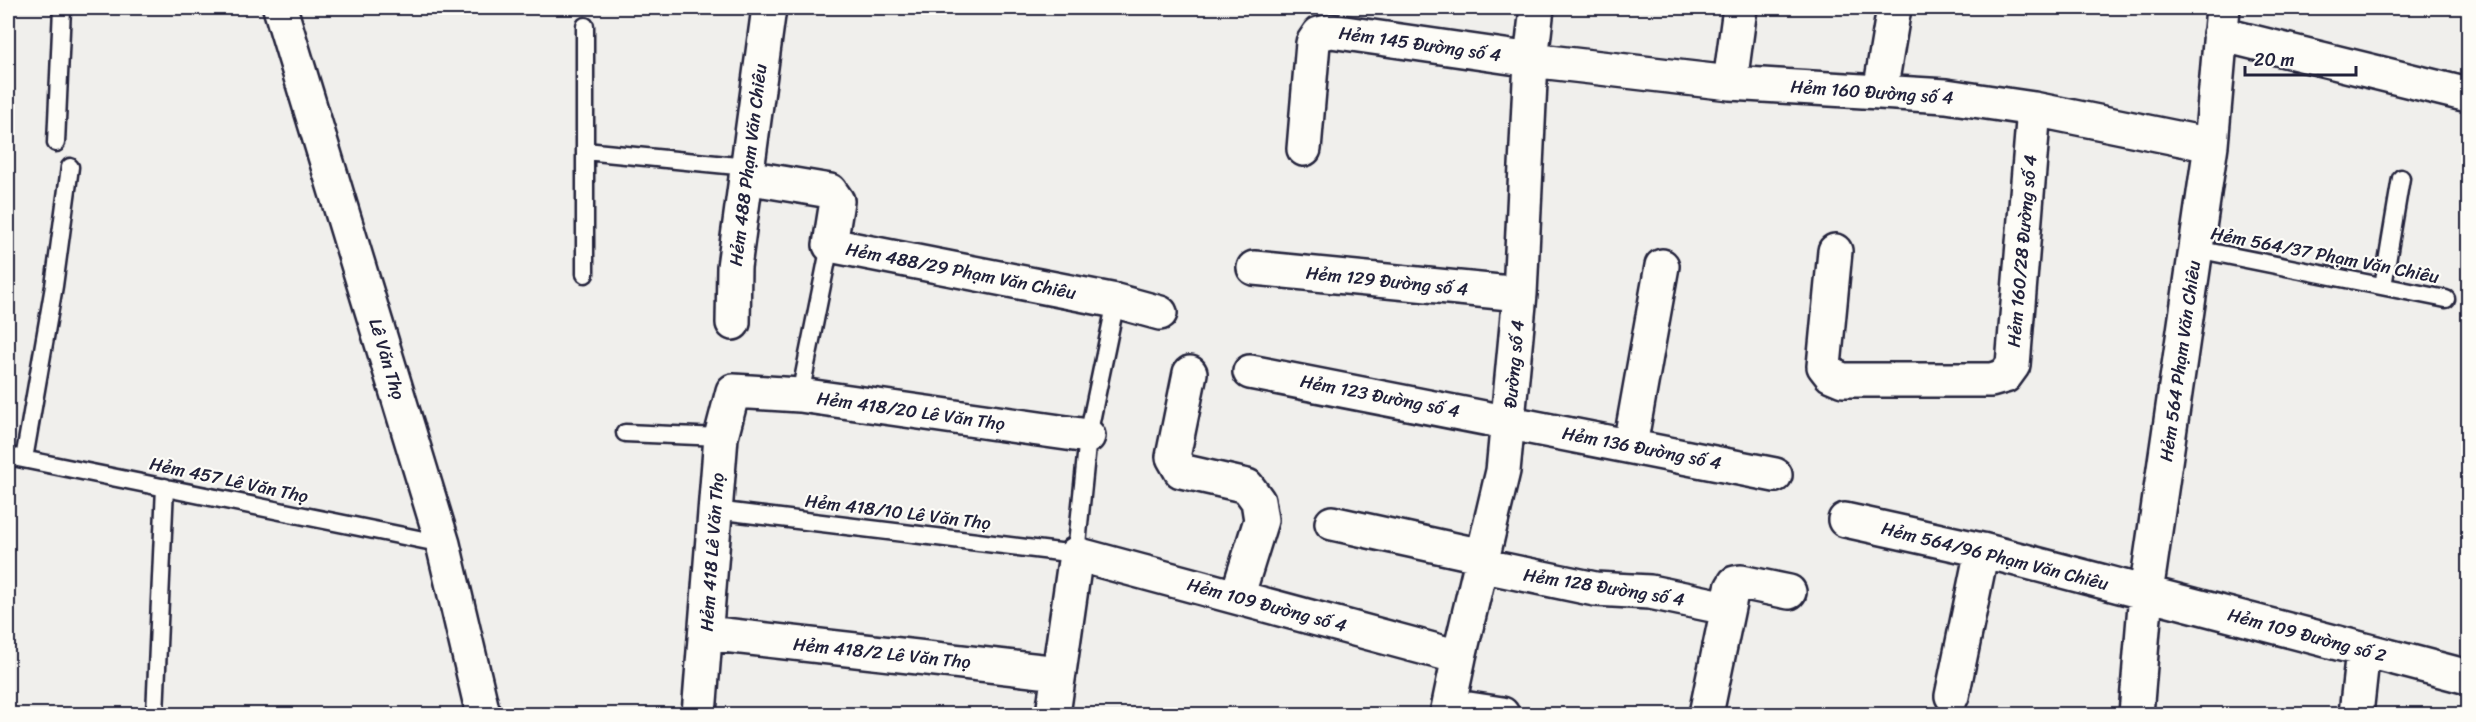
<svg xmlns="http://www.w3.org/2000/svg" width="2476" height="722" font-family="Sriracha,sans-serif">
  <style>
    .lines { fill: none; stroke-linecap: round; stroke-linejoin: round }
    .service-casing { stroke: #22223b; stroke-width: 21 }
    .minor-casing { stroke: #22223b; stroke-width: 38 }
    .secondary-casing { stroke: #22223b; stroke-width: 38 }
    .service { stroke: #fdfcf7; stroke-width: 16 }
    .minor { stroke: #fdfcf7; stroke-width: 33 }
    .secondary { stroke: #fdfcf7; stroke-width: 33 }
    .labels { text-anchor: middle; stroke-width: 4.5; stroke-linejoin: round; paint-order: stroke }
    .street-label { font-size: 18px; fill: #22223b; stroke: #fdfcf7 }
  </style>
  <rect width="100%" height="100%" fill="#f0efec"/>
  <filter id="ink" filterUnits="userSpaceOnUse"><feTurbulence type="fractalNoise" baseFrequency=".0167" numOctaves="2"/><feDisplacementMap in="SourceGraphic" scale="12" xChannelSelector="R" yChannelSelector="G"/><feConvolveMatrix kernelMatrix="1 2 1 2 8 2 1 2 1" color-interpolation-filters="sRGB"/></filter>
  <g filter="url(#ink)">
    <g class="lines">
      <g class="service-casing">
        <path id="service" d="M585,26V274
          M56,143L62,8
          M585,151L747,167
          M2196,249L2446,299
          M2383,286L2401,178
          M800,395L830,245
          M625,433L721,437
          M8,456L443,544
          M24,459L54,286L70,167
          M715,510L1076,554L1088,436L1116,301
          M155,714L165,487"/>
      </g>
      <g class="minor-casing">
        <path id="minor" d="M2220,34L2468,95
          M1730,83L1740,8
          M1880,92L1894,8
          M1304,149L1313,43L1319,34L1331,31L1531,60L1730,83L1946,96L2034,109L2211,145
          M746,177L830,191L837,201L830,245L1116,301L1160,313
          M1835,251L1824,366L1831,375L1843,380H1991L2005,376L2013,365L2034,109
          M1254,268L1520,294
          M733,323L734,267L769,8
          M1250,372L1775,475
          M1190,373L1173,457L1181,471L1247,486L1258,501L1261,520L1237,597
          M1630,445L1662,266
          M1845,520L1982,550L2468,677
          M1332,523L1483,556
          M1480,565L1595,589L1650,592L1727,608
          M706,633L1059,673
          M1952,696L1982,550
          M1449,706L1502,714
          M699,714L721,437L733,391L800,395L1088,436
          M1053,714L1076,554L1459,657
          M1447,714L1459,657L1503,471L1520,294L1531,60L1537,8
          M1706,714L1732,588L1735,583L1741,582L1789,592
          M2136,714L2146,593L2211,145L2223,8
          M2356,714L2363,650"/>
      </g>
      <g class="secondary-casing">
        <path id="secondary" d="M280,8L443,544L483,714"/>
      </g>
      <use href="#service" class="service"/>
      <use href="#minor" class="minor"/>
      <use href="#secondary" class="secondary"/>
    </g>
  </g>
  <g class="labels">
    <g class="street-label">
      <text transform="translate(1420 44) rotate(8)" y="6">Hẻm 145 Đường số 4</text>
      <text transform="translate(1872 92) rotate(4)" y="6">Hẻm 160 Đường số 4</text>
      <text transform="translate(748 165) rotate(-83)" y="6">Hẻm 488 Phạm Văn Chiêu</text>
      <text transform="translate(2022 251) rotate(-85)" y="6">Hẻm 160/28 Đường số 4</text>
      <text transform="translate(2325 255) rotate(11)" y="6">Hẻm 564/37 Phạm Văn Chiêu</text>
      <text transform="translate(961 271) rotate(11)" y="6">Hẻm 488/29 Phạm Văn Chiêu</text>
      <text transform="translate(1387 281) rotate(6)" y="6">Hẻm 129 Đường số 4</text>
      <text transform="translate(387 359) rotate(73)" y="6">Lê Văn Thọ</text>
      <text transform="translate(2180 361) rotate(-82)" y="6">Hẻm 564 Phạm Văn Chiêu</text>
      <text transform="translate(1514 364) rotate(-85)" y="6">Đường số 4</text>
      <text transform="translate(1380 396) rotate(11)" y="6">Hẻm 123 Đường số 4</text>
      <text transform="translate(911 411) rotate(8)" y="6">Hẻm 418/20 Lê Văn Thọ</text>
      <text transform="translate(1642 448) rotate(11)" y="6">Hẻm 136 Đường số 4</text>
      <text transform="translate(229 480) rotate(12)" y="6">Hẻm 457 Lê Văn Thọ</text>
      <text transform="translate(898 512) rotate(7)" y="6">Hẻm 418/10 Lê Văn Thọ</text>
      <text transform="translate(712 552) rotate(-86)" y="6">Hẻm 418 Lê Văn Thọ</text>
      <text transform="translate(1995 556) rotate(14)" y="6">Hẻm 564/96 Phạm Văn Chiêu</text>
      <text transform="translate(1604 587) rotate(9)" y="6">Hẻm 128 Đường số 4</text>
      <text transform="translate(1267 605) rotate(15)" y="6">Hẻm 109 Đường số 4</text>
      <text transform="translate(2307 635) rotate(15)" y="6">Hẻm 109 Đường số 2</text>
      <text transform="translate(882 653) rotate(6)" y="6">Hẻm 418/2 Lê Văn Thọ</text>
    </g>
  </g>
  <rect width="2476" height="722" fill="none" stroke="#fdfcf7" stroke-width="30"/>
  <rect x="15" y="15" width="2446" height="692" fill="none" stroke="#22223b" stroke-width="2" filter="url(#ink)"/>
  <path d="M2245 66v9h111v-9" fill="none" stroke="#22223b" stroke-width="3"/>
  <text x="2254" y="66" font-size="18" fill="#22223b" stroke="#fdfcf7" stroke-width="4.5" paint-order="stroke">20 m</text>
</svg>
